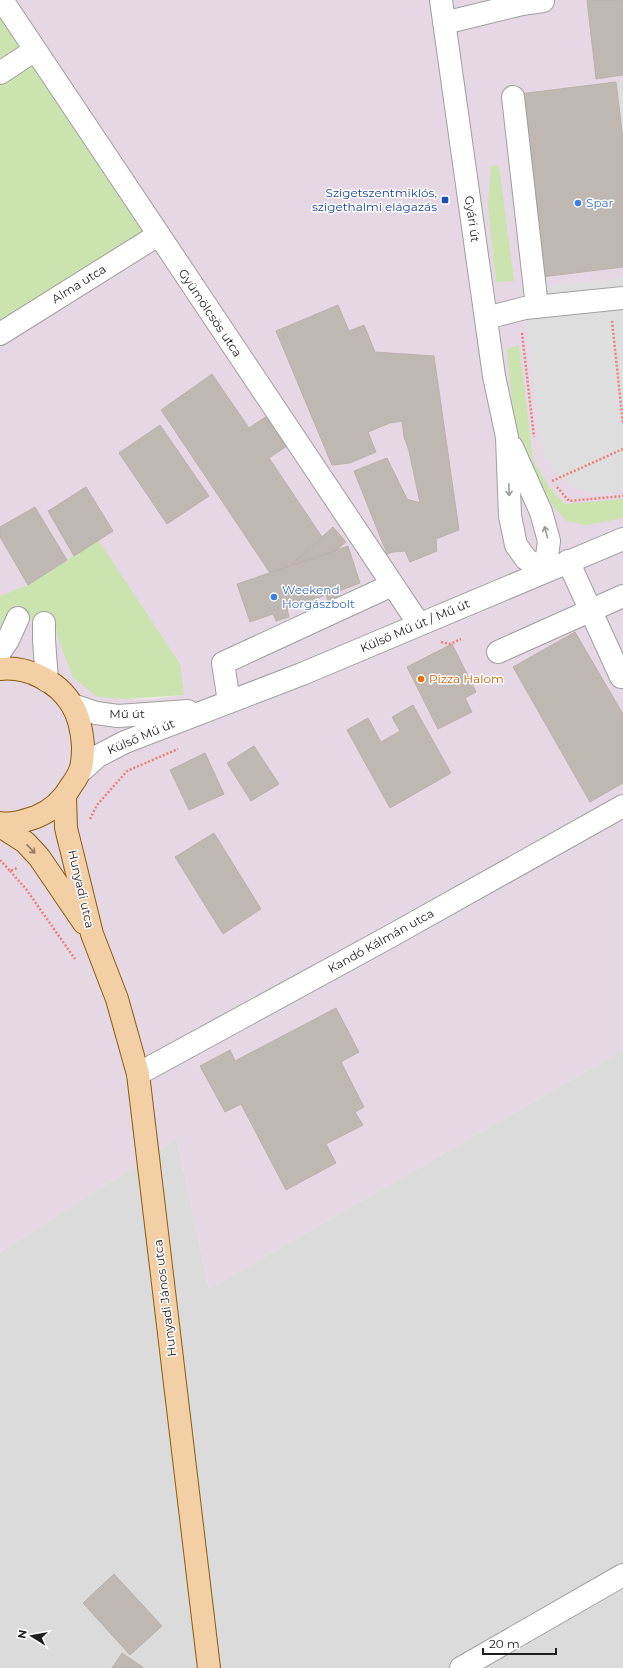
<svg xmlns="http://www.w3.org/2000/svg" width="623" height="1668" font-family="Montserrat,sans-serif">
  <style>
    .residential { fill: #dcdbdb }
    .industrial { fill: #e6d7e4 }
    .grass { fill: #cae3af }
    .parking { fill: #dedede }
    .building { fill: #beb7b2; stroke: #beb1a9 }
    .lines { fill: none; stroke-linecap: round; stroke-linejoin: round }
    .minor-casing { stroke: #9f9f9f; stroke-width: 24 }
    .major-casing { stroke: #895d0e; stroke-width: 24 }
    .path { stroke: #ec8078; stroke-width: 2.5; stroke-dasharray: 2 2; stroke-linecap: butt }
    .minor { stroke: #fff; stroke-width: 22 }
    .major { stroke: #f3cfa5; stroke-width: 22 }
    .oneway { stroke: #9a9a9a }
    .oneway2 { stroke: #937f68 }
    .transit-dot { fill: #1a4fb4; stroke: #fff; stroke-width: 1.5 }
    .shop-dot { fill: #3f7fe0; stroke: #fff; stroke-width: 1.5 }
    .food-dot { fill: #e8710a; stroke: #fff; stroke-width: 1.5 }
    .labels { text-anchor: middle; stroke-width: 3; stroke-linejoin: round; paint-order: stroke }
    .transit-label { font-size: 12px; fill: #164399; stroke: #fff; text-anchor: end }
    .shop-label { font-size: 12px; fill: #366cbe; stroke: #fff; text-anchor: start }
    .street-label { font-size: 12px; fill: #1e1e1e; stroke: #fff }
    .food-label { font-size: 12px; fill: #c56008; stroke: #fff; text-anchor: start }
  </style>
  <rect width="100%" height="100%" fill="#eeebe5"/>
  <path class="residential" d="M623,1050V1668H0V1252L177,1139L209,1289Z"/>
  <path class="industrial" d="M0,0H623V1050L209,1289L177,1139L0,1252V627L6,613L18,618L55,621L58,638L98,697L127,699H154L183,695L98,540L28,585L0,596Z"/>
  <path class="grass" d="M0,2L157,245L0,345Z
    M491,166H499L514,281L496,282L488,205Z
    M519,345L533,460L549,487L565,504L623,499V517L618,519L587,525L566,521L554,507L531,475L514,421L507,349Z
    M98,540L180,664L184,695L127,699L98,697L73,678L58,638L55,622L44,623L7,614L0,627V596L28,585Z"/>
  <path class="parking" d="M623,81V139L616,82Z
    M623,278V490L595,494L575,488L558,475L545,457L540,435L523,294L516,289Z"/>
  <path class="building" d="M587,0H623V75L596,79Z
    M616,82L623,139V267L541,277L519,94Z
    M338,305L349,331L364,325L375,352L434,356L459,530L436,539L437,551L410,562L405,551L393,552L387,554L354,471L387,458L407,499L420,503L409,451L404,437L402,421L390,423L368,432L376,452L350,463L332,465L276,331Z
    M212,374L249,428L267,416L287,446L269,458L322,537L290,566L270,573L161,410Z
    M160,425L209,496L167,524L119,453Z
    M86,487L113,531L74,556L48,511Z
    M35,507L67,560L28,585L0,537V527Z
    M333,527L346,542L335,551L290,566Z
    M348,546L360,583L339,591L341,599L329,603L326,595L287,609L289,617L276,621L273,614L250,622L237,584Z
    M575,632L623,714V783L590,802L513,667Z
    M452,644L476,692L465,698L472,712L438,729L407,667Z
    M413,705L451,773L390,808L347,730L368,718L381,742L400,731L392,717Z
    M254,746L279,784L251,801L227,763Z
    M205,753L224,794L189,810L170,770Z
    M214,833L261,909L223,934L175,857Z
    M336,1008L359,1052L341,1062L364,1107L355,1112L363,1125L326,1144L336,1163L286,1190L241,1104L225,1112L200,1066L230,1050L235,1061Z
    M114,1574L162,1626L130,1655L83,1603Z
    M122,1653L144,1668H112Z"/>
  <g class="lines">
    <g class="minor-casing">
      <path id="minor" d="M2,0L419,624
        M441,0L494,376L507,437L510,516L516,545L526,559L545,571
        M444,23L522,4L543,1
        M0,73L35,50
        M513,97L537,307
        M486,318L525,308L623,298
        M0,334L158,235
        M512,447L541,512L549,541L545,571
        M568,561L621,677
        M44,623V640L47,681
        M0,652L8,640L18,618
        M498,652L623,596
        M229,702L223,663L392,585
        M72,705L96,713L118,716L188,711
        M80,772L98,756L125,742L302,674L623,539
        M138,1074L389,937L623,806
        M461,1668L623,1575"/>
    </g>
    <g class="major-casing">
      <path id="major" d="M0,669C27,666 58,681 72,705C80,718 82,732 83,746C83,754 83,765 79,773C77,777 74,782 71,786C63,800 51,811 36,817C24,821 12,825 0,823
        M65,797L66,828L92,934L117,999L138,1074L209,1668
        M0,826L25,842L39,857L84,923"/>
    </g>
    <path class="path" d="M612,321L623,424
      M522,333L534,437
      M552,481L623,449
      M557,487L569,501L623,496
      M441,642L450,644L461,639
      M90,819L97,805L127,771L178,749
      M0,860L10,871L17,868
      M10,871L26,889L75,959"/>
    <use href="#minor" class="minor"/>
    <use href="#major" class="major"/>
  </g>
  <defs><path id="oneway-shaft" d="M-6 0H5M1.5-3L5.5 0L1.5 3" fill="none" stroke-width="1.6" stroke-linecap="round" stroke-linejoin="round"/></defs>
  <g class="oneway">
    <use href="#oneway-shaft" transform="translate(509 490) rotate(88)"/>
    <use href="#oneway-shaft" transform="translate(546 532) rotate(-105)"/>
  </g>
  <use class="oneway2" href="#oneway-shaft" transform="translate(31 849) rotate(47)"/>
  <rect class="transit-dot" x="441" y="196" width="8" height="8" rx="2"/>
  <g class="shop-dot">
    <circle cx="578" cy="203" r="4"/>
    <circle cx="274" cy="597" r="4"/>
  </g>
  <circle class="food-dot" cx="421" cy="679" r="4"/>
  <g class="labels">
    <g class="transit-label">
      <text x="437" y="197">Szigetszentmiklós,<tspan x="437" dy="14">szigethalmi elágazás</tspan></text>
    </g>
    <g class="shop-label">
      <text x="586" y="207">Spar</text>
      <text x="282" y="594">Weekend<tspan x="282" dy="14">Horgászbolt</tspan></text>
    </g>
    <g class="street-label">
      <text transform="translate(472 219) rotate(82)" y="4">Gyári út</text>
      <text transform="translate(79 284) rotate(-32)" y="4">Alma utca</text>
      <text transform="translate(210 313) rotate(56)" y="4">Gyümölcsös utca</text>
      <text transform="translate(415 626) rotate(-23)" y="4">Külső Mű út / Mű út</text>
      <text x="127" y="718">Mű út</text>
      <text transform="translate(141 737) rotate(-23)" y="4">Külső Mű út</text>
      <text transform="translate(81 889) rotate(77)" y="4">Hunyadi utca</text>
      <text transform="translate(381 941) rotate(-29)" y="4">Kandó Kálmán utca</text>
      <text transform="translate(165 1298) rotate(-97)" y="4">Hunyadi János utca</text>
    </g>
    <g class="food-label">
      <text x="429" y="683">Pizza Halom</text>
    </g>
  </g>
  <g transform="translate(32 1636) rotate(281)" stroke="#ffffff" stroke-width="3" paint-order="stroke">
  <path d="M0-3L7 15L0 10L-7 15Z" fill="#1e1e1e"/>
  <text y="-6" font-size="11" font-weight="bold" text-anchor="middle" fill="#1e1e1e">N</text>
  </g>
  <path d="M483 1648v6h73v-6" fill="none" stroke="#1e1e1e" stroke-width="2"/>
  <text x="489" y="1648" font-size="12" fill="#1e1e1e" stroke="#ffffff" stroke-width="3" paint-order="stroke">20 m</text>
</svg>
